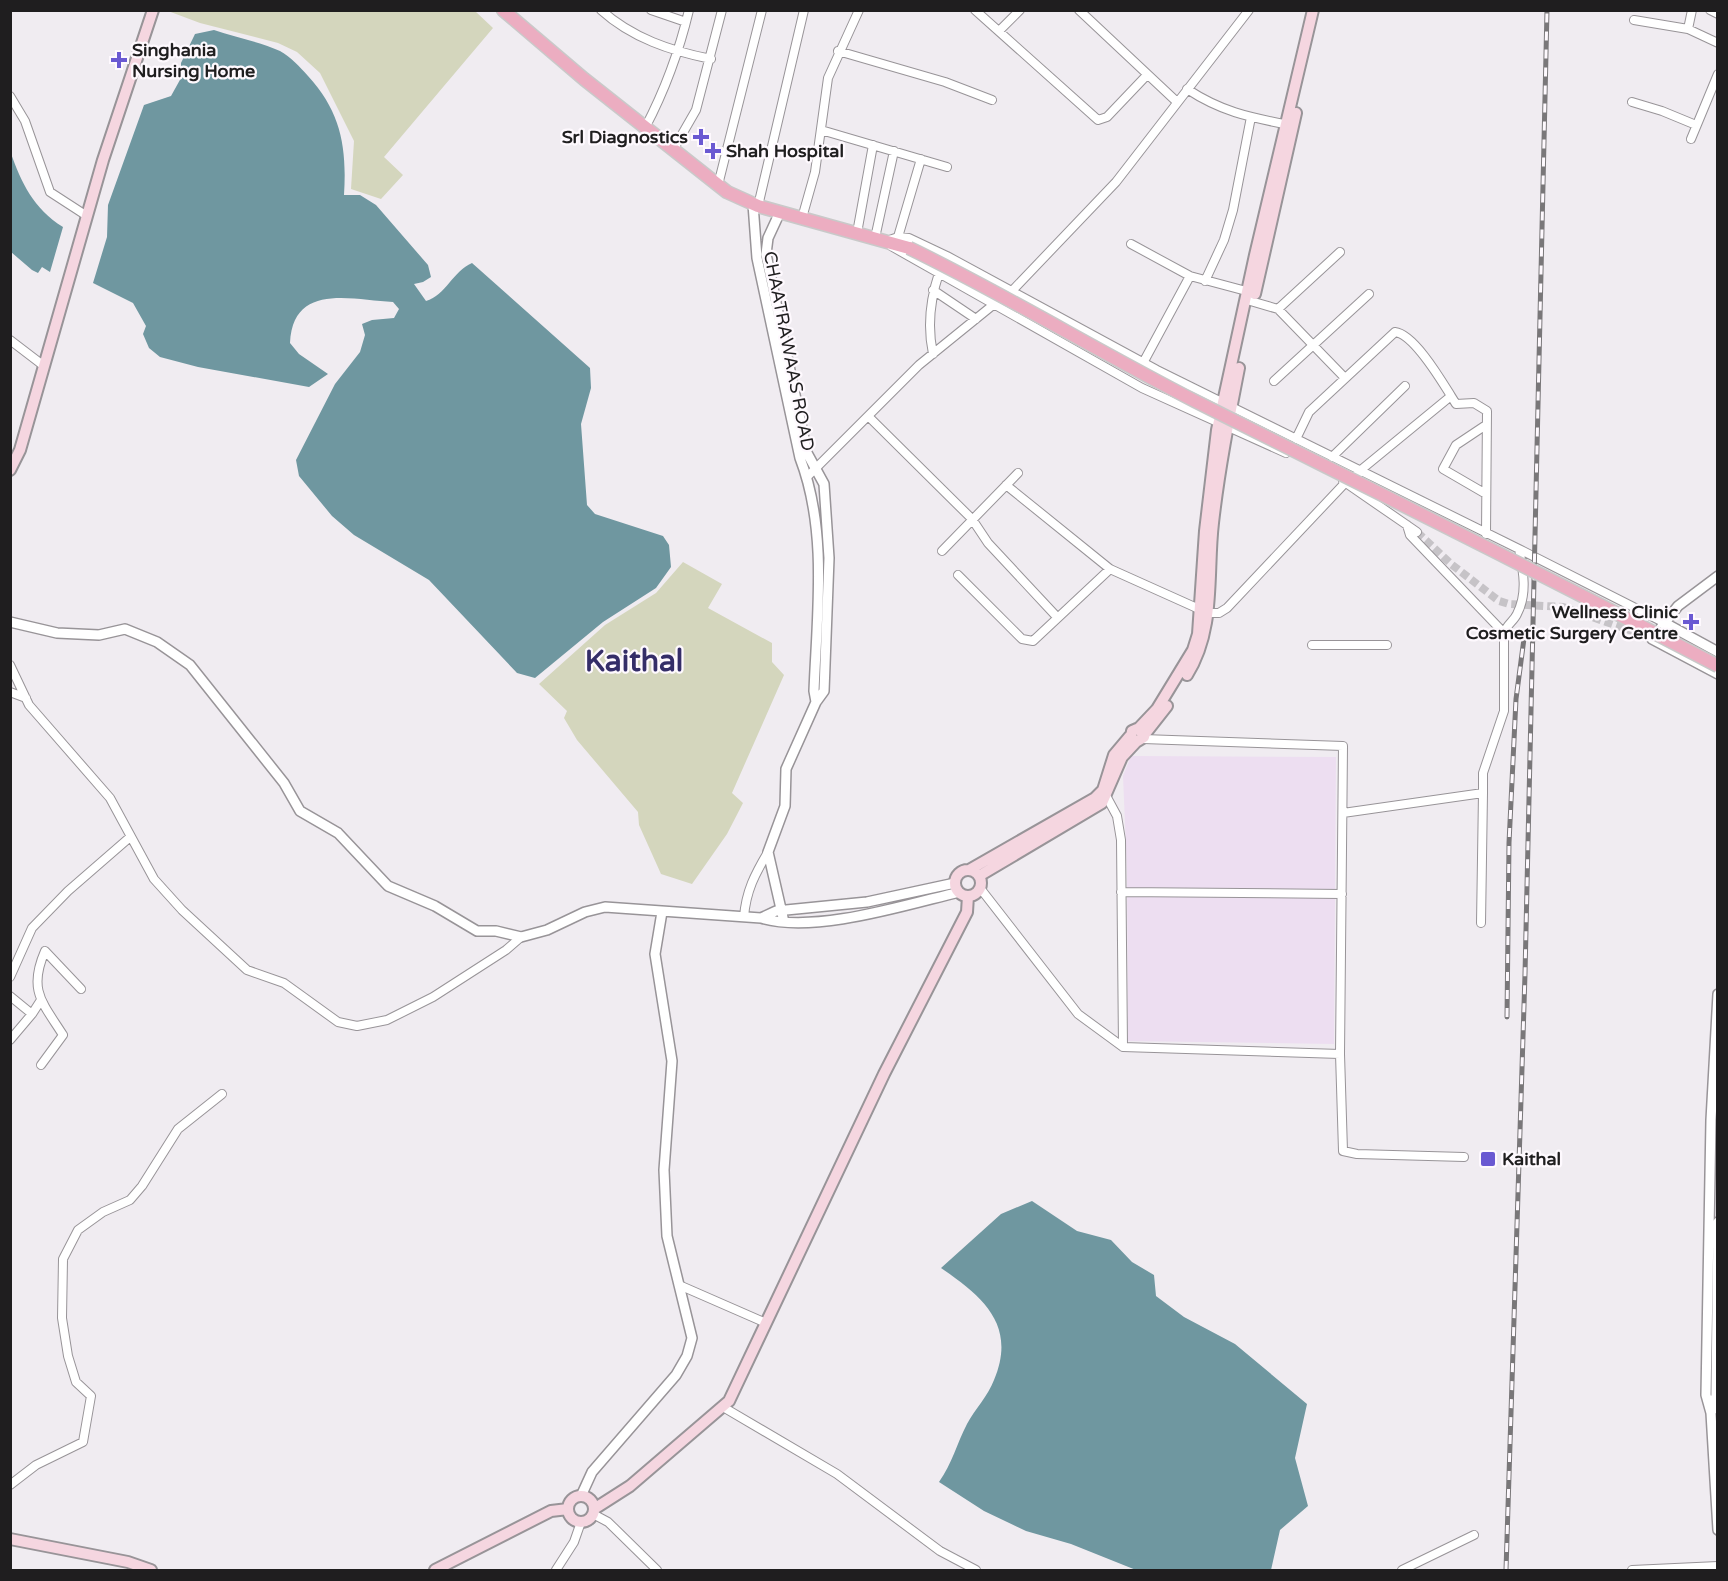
<svg xmlns="http://www.w3.org/2000/svg" width="1728" height="1581" font-family="'Varela Round',sans-serif">
  <style>
    .commercial { fill: #eddef1 }
    .green { fill: #d4d6bd }
    .water { fill: #6f97a0 }
    .lines { fill: none; stroke-linecap: round; stroke-linejoin: round }
    .minor-tunnel { stroke: #c6c3c7; stroke-width: 8; stroke-dasharray: 8 4; stroke-linecap: butt }
    .minor-casing { stroke: #989498; stroke-width: 10 }
    .tertiary-casing { stroke: #989498; stroke-width: 12 }
    .secondary-casing { stroke: #989498; stroke-width: 14 }
    .primary-casing { stroke: #c9c9c9; stroke-width: 15 }
    .minor { stroke: #fff; stroke-width: 8 }
    .tertiary { stroke: #fff; stroke-width: 9 }
    .secondary { stroke: #f5d6e0; stroke-width: 10 }
    .primary { stroke: #ecadc1; stroke-width: 12 }
    .rail-casing { stroke: #797779; stroke-width: 5 }
    .rail { stroke: #fef9fe; stroke-width: 3; stroke-dasharray: 9; stroke-linecap: butt }
    .primary-bridge-casing { stroke: #c9c9c9; stroke-width: 15; stroke-linecap: butt }
    .primary-bridge { stroke: #ecadc1; stroke-width: 12 }
    .poi-dot { fill: #6a59d2; stroke: #fef9fe; stroke-width: 2 }
    .labels { text-anchor: middle; stroke-width: 4.5; stroke-linejoin: round; paint-order: stroke }
    .poi-label { font-size: 18px; font-weight: bold; fill: #1f1e1f; stroke: #fef9fe; text-anchor: start }
    .street-label { font-size: 18px; fill: #1f1e1f; stroke: #fef9fe }
    .town-label { font-size: 30px; font-weight: bold; fill: #342d68; stroke: #fef9fe }
  </style>
  <rect width="100%" height="100%" fill="#f0ecf1"/>
  <path class="commercial" d="M1131,756L1336,757L1334,1044L1128,1041L1127,871L1123,776Z"/>
  <path class="green" d="M168,11H475L493,28L384,157L403,175L381,199L351,189L354,141L320,73L297,52L278,43L200,23Z
    M683,562L722,584L708,608L772,643V662L784,675L732,793L743,803L727,834L692,884L661,874L639,825L638,812L577,740L564,718L567,711L539,684L605,625L656,593Z"/>
  <path class="water" d="M214,30C235,37 260,42 280,51C291,57 300,67 308,76C341,112 347,147 344,195H360L376,205L428,265L431,277L423,282L414,284L426,301C446,295 453,271 472,263L590,368L591,388L581,424L587,505L595,514L663,536L669,545L671,567L656,588L603,622L535,678L517,673L429,580L354,535L332,516L299,476L296,460L335,384L360,352L365,335L362,324L372,320L394,318L399,309L393,302C352,300 293,282 290,343L299,354L328,374L309,387L198,367L160,357L149,348L143,334L146,326L133,303L93,283L107,237L108,205L144,105L171,96L181,78V63L195,34Z
    M10,151C22,184 33,208 63,227L50,272L42,267L38,273L32,270L11,252Z
    M1032,1201L1077,1231L1111,1240L1132,1262L1154,1275L1156,1296L1184,1317L1235,1344L1307,1404L1295,1458L1308,1506L1280,1530L1271,1570H1136L1071,1544L1026,1531L984,1511L939,1482C952,1464 957,1443 967,1424C975,1409 988,1396 994,1380C1017,1325 983,1297 941,1268L1001,1214Z"/>
  <g class="lines">
    <path class="minor-tunnel" d="M1417,532L1451,564L1499,601L1509,604L1563,607L1644,635"/>
    <g class="minor-casing">
      <path id="minor" d="M601,10C632,38 671,51 711,59
        M651,10L686,22
        M975,10L1098,120L1107,117L1147,75
        M1079,10L1177,102
        M1710,10L1718,14
        M1634,20L1688,29L1718,43
        M1688,29L1692,10
        M999,31L1020,10
        M838,51L945,82L992,100
        M1187,89C1222,112 1249,117 1289,125
        M10,96L25,121L50,192L87,216
        M1632,102L1662,111L1696,125
        M645,128C665,90 679,52 689,10
        M821,130L947,167
        M1691,139L1718,74
        M673,150L696,110L722,10
        M718,185L762,10
        M758,206L804,10
        M802,218L815,172L828,78L859,10
        M857,233L873,145
        M898,237L921,159
        M875,238L894,151
        M887,241L898,237L909,238L947,256L1157,370L1519,549C1523,570 1528,593 1517,614C1514,621 1507,624 1504,633V711L1483,773V793
        M1131,244L1190,276L1250,292
        M891,246L1142,388L1286,453
        M1205,281L1224,240L1233,210L1251,117
        M933,290L976,319
        M1011,292L1116,182L1249,10
        M1247,300L1278,309L1344,377
        M1278,309L1340,252
        M10,340L44,366
        M933,354C927,326 930,300 939,273
        M1143,363L1190,276
        M1274,381L1369,294
        M1451,396L1456,404L1474,403L1487,411L1486,534
        M868,416L972,519L988,543L1057,617
        M1486,425L1456,445L1443,469L1486,494
        M1332,457L1405,386
        M807,477L919,365L993,305
        M1343,481L1417,532
        M1006,485L1110,569L1208,613H1219L1227,608L1345,483L1451,396C1441,380 1414,334 1395,332L1309,412L1296,439
        M1407,525L1410,535L1504,633
        M1519,549L1663,622
        M942,551L1018,473
        M958,575L1022,639L1033,641L1110,569
        M1312,645H1387
        M10,665L29,705L110,798L154,879L182,910L247,970L284,983L338,1022L357,1026L387,1020L433,997L506,950L521,937
        M10,692L26,698
        M1143,739L1343,746L1340,1054L1343,1151L1357,1154L1464,1157
        M1104,792L1117,816L1121,840L1123,1047
        M1343,813L1483,793L1481,923
        M980,888L1078,1014L1123,1047L1340,1054
        M1121,892L1342,894
        M744,917C746,891 755,874 768,852
        M10,977L32,928L68,891L129,838
        M10,996L32,1014L41,1000
        M10,1040L32,1014
        M41,1065L63,1035C42,1002 28,990 45,951L81,989
        M679,1285L766,1323
        M723,1407L837,1474L940,1551L976,1570
        M10,1485L36,1465L83,1442L91,1396L76,1382L68,1356L62,1318L63,1259L78,1230L103,1212L130,1200L142,1186L178,1129L222,1094
        M593,1514L608,1522L657,1570
        M556,1570L574,1542L581,1522
        M1402,1570L1474,1535
        M1632,1570L1718,1566"/>
    </g>
    <g class="tertiary-casing">
      <path id="tertiary" d="M753,204L757,258L800,458C828,531 817,614 814,691L816,702
        M780,212L768,238L766,254L807,453L824,484L829,558L824,691L816,702L786,769L785,806L768,852L784,922
        M1718,576L1678,606L1652,639L1718,674
        M10,622L57,633L99,635L125,629L157,642L190,665L284,783L300,811L338,833L388,886L435,906L477,931H496L521,937L547,930L585,912L605,907L761,918C814,934 905,905 959,892
        M1663,622L1718,652
        M761,918L776,911L867,902L955,883
        M1718,994L1711,1120L1706,1395L1711,1413L1718,1530
        M1712,1411L1716,1395L1718,1222
        M581,1496L592,1472L676,1375L687,1356L692,1338L667,1236L664,1170L672,1061L655,954L662,912"/>
    </g>
    <g class="secondary-casing">
      <path id="secondary" d="M1255,294L1296,113
        M10,470L20,450L103,160L153,10
        M1187,675C1216,629 1207,574 1213,523C1219,470 1229,419 1239,368
        M1139,728L1144,737L1136,742L1131,738L1132,731L1139,728L1157,709L1193,650L1198,634L1205,531L1217,430L1255,255L1313,10
        M1145,734L1167,706
        M969,870L1095,798L1103,790L1114,755L1130,736
        M955 883a13 13 0 1 1 26 0a13 13 0 1 1-26 0Z
        M979,876L1102,803L1122,757L1136,742
        M568 1509a13 13 0 1 1 26 0a13 13 0 1 1-26 0Z
        M594,1509L630,1486L729,1401L884,1074L967,912L968,896
        M10,1539L128,1562L151,1570
        M435,1570L551,1511L568,1509"/>
    </g>
    <g class="primary-casing">
      <path id="primary" d="M503,10L584,79L727,192L758,206L909,248"/>
    </g>
    <use href="#minor" class="minor"/>
    <use href="#tertiary" class="tertiary"/>
    <use href="#secondary" class="secondary"/>
    <use href="#primary" class="primary"/>
    <g class="rail-casing">
      <path id="rail" d="M1507,1017L1509,843L1516,699L1525,631
        M1506,1570L1525,974L1547,10"/>
    </g>
    <use href="#rail" class="rail"/>
    <g class="primary-bridge-casing">
      <path id="primary-bridge" d="M909,248C1006,295 1099,352 1195,401C1370,489 1545,575 1718,666"/>
    </g>
    <use href="#primary-bridge" class="primary-bridge"/>
  </g>
  <g class="poi-dot">
    <path d="M116 51h6v6h6v6h-6v6h-6v-6h-6v-6h6z"/>
    <path d="M698 128h6v6h6v6h-6v6h-6v-6h-6v-6h6z"/>
    <path d="M710 142h6v6h6v6h-6v6h-6v-6h-6v-6h6z"/>
    <path d="M1688 613h6v6h6v6h-6v6h-6v-6h-6v-6h6z"/>
    <rect x="1480" y="1151" width="16" height="16" rx="3"/>
  </g>
  <g class="labels">
    <g class="poi-label">
      <text x="132" y="56">Singhania<tspan x="132" dy="21">Nursing Home</tspan></text>
      <text x="688" y="143" text-anchor="end">Srl Diagnostics</text>
      <text x="726" y="157">Shah Hospital</text>
      <text x="1678" y="618" text-anchor="end">Wellness Clinic<tspan x="1678" dy="21">Cosmetic Surgery Centre</tspan></text>
      <text x="1502" y="1165">Kaithal</text>
    </g>
    <g class="street-label">
      <text transform="translate(789 351) rotate(79)" y="6">CHAATRAWAAS ROAD</text>
    </g>
    <g class="town-label">
      <text x="634" y="671">Kaithal</text>
    </g>
  </g>
  <rect width="1728" height="1581" fill="none" stroke="#1f1e1f" stroke-width="24"/>
</svg>
